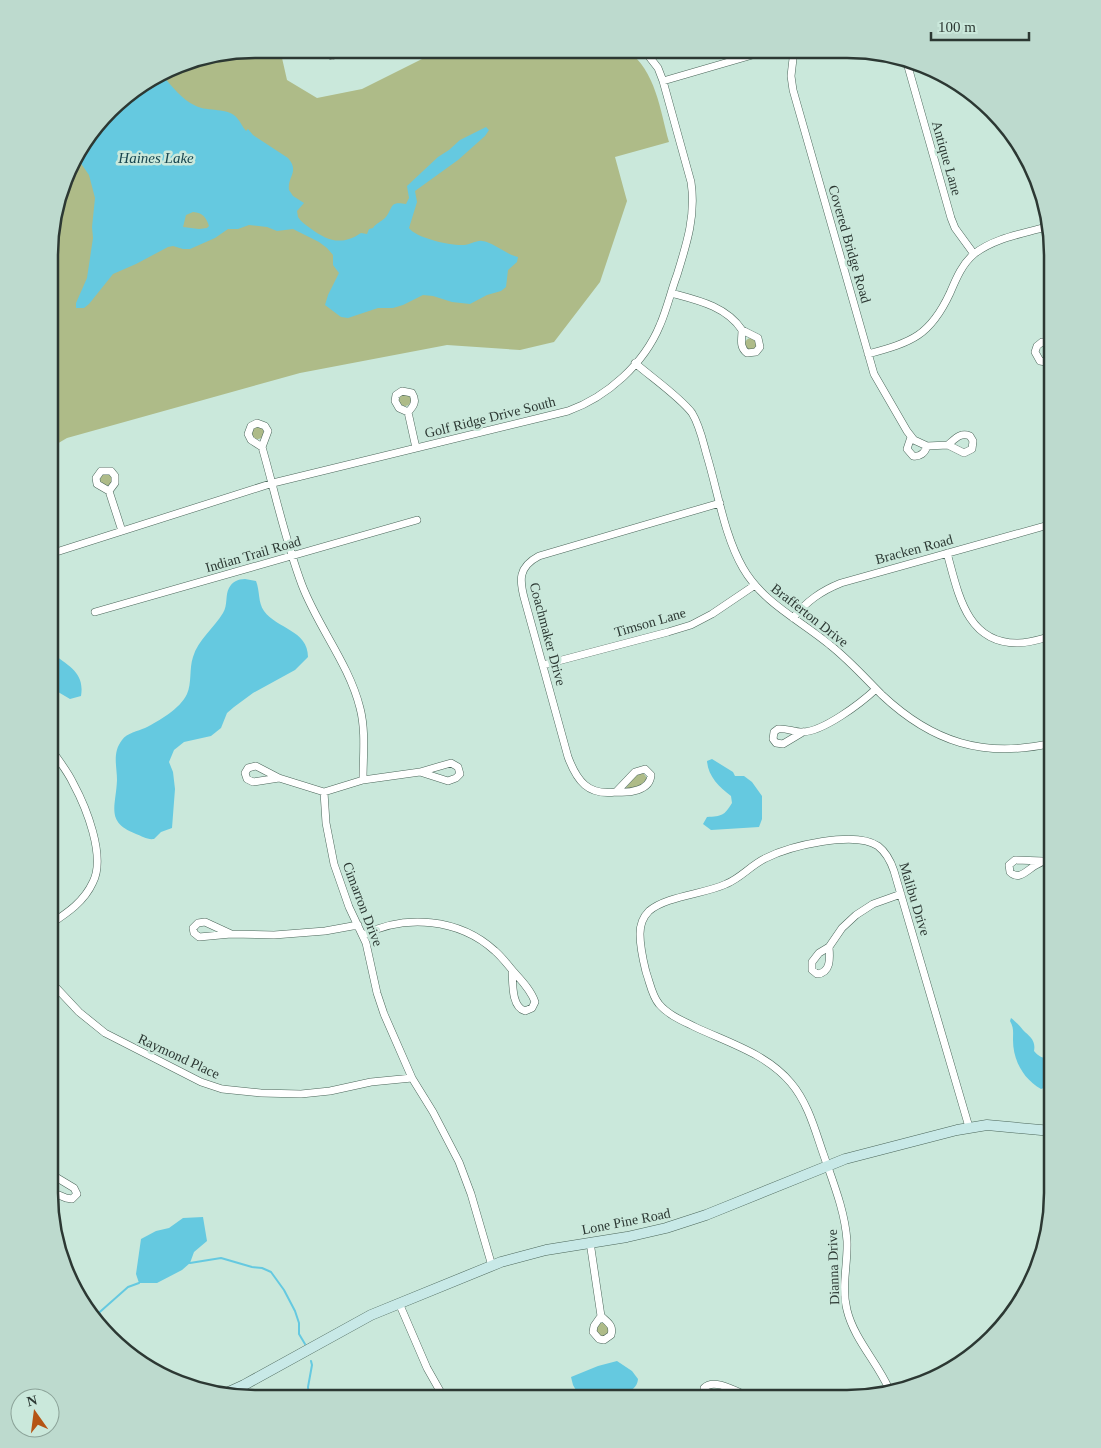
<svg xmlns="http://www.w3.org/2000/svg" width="1101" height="1448" font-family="Georgia,serif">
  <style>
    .green { fill: #aebb88 }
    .water { fill: #65c9e0; fill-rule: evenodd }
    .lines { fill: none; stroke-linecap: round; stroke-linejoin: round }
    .stream { stroke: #65c9e0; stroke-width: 2 }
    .street-casing { stroke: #4b665a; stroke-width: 8 }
    .secondary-casing { stroke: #4b665a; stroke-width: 11 }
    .street { stroke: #fff; stroke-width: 7 }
    .secondary { stroke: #c8e9e7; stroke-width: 10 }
    .labels { text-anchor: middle; stroke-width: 5; stroke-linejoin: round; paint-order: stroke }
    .street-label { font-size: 14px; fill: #2c3833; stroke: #cae8db }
    .water-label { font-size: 15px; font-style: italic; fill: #18454f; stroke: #cae8db }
    .rim { fill: none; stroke: #2c3833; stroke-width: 2.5 }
  </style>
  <rect width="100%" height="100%" fill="#cae8db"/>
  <path class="green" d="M255,49H286L282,58L287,80L317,98L362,89L442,49L627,50C656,71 660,110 669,142L615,157L627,201L600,282L554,342L520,350L447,345L300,373L67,438L50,448L51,228L76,152L119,100L188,60Z
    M745 344a6 6 0 1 1 12 0a6 6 0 1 1-12 0Z
    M399 400a6 6 0 1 1 12 0a6 6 0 1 1-12 0Z
    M252 433a6 6 0 1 1 12 0a6 6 0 1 1-12 0Z
    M100 480a6 6 0 1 1 12 0a6 6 0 1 1-12 0Z
    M643,773L647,778L641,786L625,789L637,774Z
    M595 1330a7 7 0 1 1 14 0a7 7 0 1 1-14 0Z"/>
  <path class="water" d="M162,75C173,87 181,99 196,106C208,112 228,107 237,118C241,122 242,127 246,131L248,129L253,135L288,158C300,172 287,176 289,190L293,196L304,203L297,211L298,217C301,222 306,225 310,228C327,241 342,246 361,233L367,234L369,229L373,228C376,223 381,222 385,218C394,208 388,201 406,204L409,198L407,186L438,157L449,150L460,140L486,127L489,130L485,136L458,160L415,191L417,202L409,228C416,238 451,246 464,245C470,245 477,240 482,241C493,242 507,255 518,257L517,262L508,270L506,287L501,291L487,295L470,304L452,302L433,296L423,295L403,305L393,308H378L348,318L341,317L325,305L328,295L339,273L333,265V255L327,248L319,242L293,229L277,231L267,227L249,225L238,229H228L215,238L190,249H183L173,246L168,247L136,264L113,274L89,304L84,308H76V303L87,278L93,238L92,227L95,198L89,175L75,155L76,152L119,100ZM193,212C203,213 206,217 209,226L207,228L199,229L183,227L186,215Z
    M245,579L256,581C260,591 258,603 264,611C277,629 308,630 308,657L295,670L253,693L234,707L227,713L221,728L211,736L184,742L174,750L169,762L173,772L175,789L172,828L161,832L154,839C147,840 142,836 136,834C105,822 116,807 117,780C117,766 112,753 122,740C127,733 138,731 145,728C159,721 180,709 187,694C192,683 189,669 193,657C198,640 214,628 223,613C228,605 225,595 229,588C232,582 238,579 245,579Z
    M52,653C68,666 85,672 81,696L70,699L53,689L50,690V671Z
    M712,759L733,772L735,776H744L752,782L762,796V819L759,827L711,830L703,824L707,817C722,816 724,816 732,803L731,796C719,787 708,776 707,761Z
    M1011,1018C1016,1022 1019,1025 1023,1030C1030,1037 1036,1040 1034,1051C1040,1058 1044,1059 1052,1057V1085L1041,1089C1023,1079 1013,1060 1013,1040C1013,1032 1014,1028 1010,1021Z
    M203,1217L207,1241L194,1252L190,1263L182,1270L157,1283H139L136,1274L141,1239L156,1231L169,1228L183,1218Z
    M617,1361L632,1371L638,1379C636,1402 594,1392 577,1392L573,1385L571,1377L598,1366Z"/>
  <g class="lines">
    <path class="stream" d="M190,1263L221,1258L252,1267L262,1268L271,1272L284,1290L295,1311L299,1323V1334L305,1344
      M93,1318L128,1287L139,1283
      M309,1398L308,1387L312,1365L311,1361"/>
    <g class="street-casing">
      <path id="street" d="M323,49L327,54L332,56L346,49
        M794,50L791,76L793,90L874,374L907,431L914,440L927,446L948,445L964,453L972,449L973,441L970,436C960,432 955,439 948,445
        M907,63L951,218L955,228L974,254
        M663,81L756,54L770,52L793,54
        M671,293C697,300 726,306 742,330C742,339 739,347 747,353L756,352L760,347L758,338L742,330
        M868,354C912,342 930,336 950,293C956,279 962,264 974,254C994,238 1022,234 1046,227
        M1052,360L1046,362L1040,361L1035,352L1037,346L1042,342L1052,344
        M635,363C651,377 680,397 692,413C700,426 703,442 707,456C718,492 724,535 743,568C763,603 800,620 830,645C849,660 865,678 882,695C932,742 984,759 1052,743
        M408,412L399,408L395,401L396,395L402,391L412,393C417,401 414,406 408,412L416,448
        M911,437L907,449L913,456C920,457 925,453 927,446
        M262,447L251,440L248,434L251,426L257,423L265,426L268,431L262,447C275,492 285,540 302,585C318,627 349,664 360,708C366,731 363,757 363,780
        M109,491L97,484L96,478L101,471H111L115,476V483L109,491L122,531
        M947,553C958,592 966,644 1018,643C1029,643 1041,639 1052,636
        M50,554L273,483L568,411C607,397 644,364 660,325C667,309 671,291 677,275C687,243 696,215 691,182L663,81L658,68L644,50
        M95,612L417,520
        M793,618C807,601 821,591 841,583L1052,524
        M543,665L668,632L691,625L712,614L755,585
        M803,732L783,744L776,743L773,739L774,732L778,729C786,728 794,732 802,732C823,732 861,703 876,689
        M50,735L54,720L50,711
        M279,778L253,782L247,779L245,773L248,768L256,766L279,778L324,792
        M324,792L326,823L334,864L349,907L366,943L377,993L384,1014L412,1078L433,1112L459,1162L471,1194L492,1266
        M324,792L363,780L420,772L448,781L456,778L460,774L458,767L451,763L420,772
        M616,792C629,793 650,791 651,775L645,769L635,772L616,792C588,796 577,781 568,757L525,601C519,580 518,567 539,556L720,503
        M1043,861L1015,860L1009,865L1010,872C1019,881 1027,870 1036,865C1041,862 1046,860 1052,859
        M49,925C67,913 84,902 93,882C106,856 86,807 73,783C67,770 57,759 50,747
        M231,934L199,937L194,933L193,928L198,923L205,922L231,934L274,935L325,931L358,925
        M363,935C405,914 459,918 495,951C502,957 507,964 513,971C521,980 531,990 535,1002L532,1008L525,1011C511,1007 513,982 512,970
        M829,947C830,958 831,973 817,974L812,970V962L819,953L829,947L842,928L856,915L873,904L901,894
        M49,980L79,1012L105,1033L201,1082L222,1089L261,1093L301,1094L330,1091L371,1082L412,1078
        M49,1191L66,1198L72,1199L77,1194L74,1188L49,1173
        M590,1242L601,1316C607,1322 614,1325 611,1335L604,1340L599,1339L593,1332L594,1326L601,1316
        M399,1303L427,1368L444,1398
        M889,1389C877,1362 854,1339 847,1310C841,1287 848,1264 847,1241C845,1211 833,1182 823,1153C815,1130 808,1103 791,1083C767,1054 729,1043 695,1027C683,1021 668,1015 659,1004C652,996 650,983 646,972C643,960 640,947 640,934C640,926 643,917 649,911C666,896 705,894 726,884C741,878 751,865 766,858C790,846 855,830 878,846C887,853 891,862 894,871L969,1127
        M745,1395C734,1390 713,1378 704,1388L705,1394L710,1398L745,1395L793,1399"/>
    </g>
    <g class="secondary-casing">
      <path id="secondary" d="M222,1395L244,1385L371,1315L501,1262L546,1250L627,1237L666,1228L706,1215L845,1159L957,1130L987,1125L1052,1131"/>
    </g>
    <use href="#street" class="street"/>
    <use href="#secondary" class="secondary"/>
  </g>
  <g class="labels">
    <g class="street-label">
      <text transform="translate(947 158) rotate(74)" y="5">Antique Lane</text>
      <text transform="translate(850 244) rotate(74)" y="5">Covered Bridge Road</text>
      <text transform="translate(490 417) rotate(-14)" y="5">Golf Ridge Drive South</text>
      <text transform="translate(914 549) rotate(-15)" y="5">Bracken Road</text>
      <text transform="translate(253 554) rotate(-16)" y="5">Indian Trail Road</text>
      <text transform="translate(810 615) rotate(38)" y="5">Brafferton Drive</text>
      <text transform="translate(650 622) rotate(-16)" y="5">Timson Lane</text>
      <text transform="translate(548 634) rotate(75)" y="5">Coachmaker Drive</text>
      <text transform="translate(915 899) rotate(73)" y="5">Malibu Drive</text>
      <text transform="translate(363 904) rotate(69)" y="5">Cimarron Drive</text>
      <text transform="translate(179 1056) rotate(25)" y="5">Raymond Place</text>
      <text transform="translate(626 1221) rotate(-11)" y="5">Lone Pine Road</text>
      <text transform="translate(833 1267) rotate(-92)" y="5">Dianna Drive</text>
    </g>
    <g class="water-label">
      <text x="156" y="163">Haines Lake</text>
    </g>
  </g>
  <path d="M0 0H1101V1448H0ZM255 58H847A197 197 0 0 1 1044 255V1193A197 197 0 0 1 847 1390H255A197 197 0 0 1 58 1193V255A197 197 0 0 1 255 58Z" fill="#bddace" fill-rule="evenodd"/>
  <path class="rim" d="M255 58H847A197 197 0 0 1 1044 255V1193A197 197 0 0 1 847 1390H255A197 197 0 0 1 58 1193V255A197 197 0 0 1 255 58Z"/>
  <g transform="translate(35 1413) rotate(346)"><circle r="24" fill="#cae8db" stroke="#8ba298"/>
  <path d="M0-4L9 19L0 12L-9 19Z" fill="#b55414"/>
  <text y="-8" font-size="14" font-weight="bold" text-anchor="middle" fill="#2c3833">N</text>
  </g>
  <path d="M931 32v8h98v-8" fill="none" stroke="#2c3833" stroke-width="2.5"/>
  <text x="938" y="32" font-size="15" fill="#2c3833" stroke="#cae8db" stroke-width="4" paint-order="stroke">100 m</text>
</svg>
